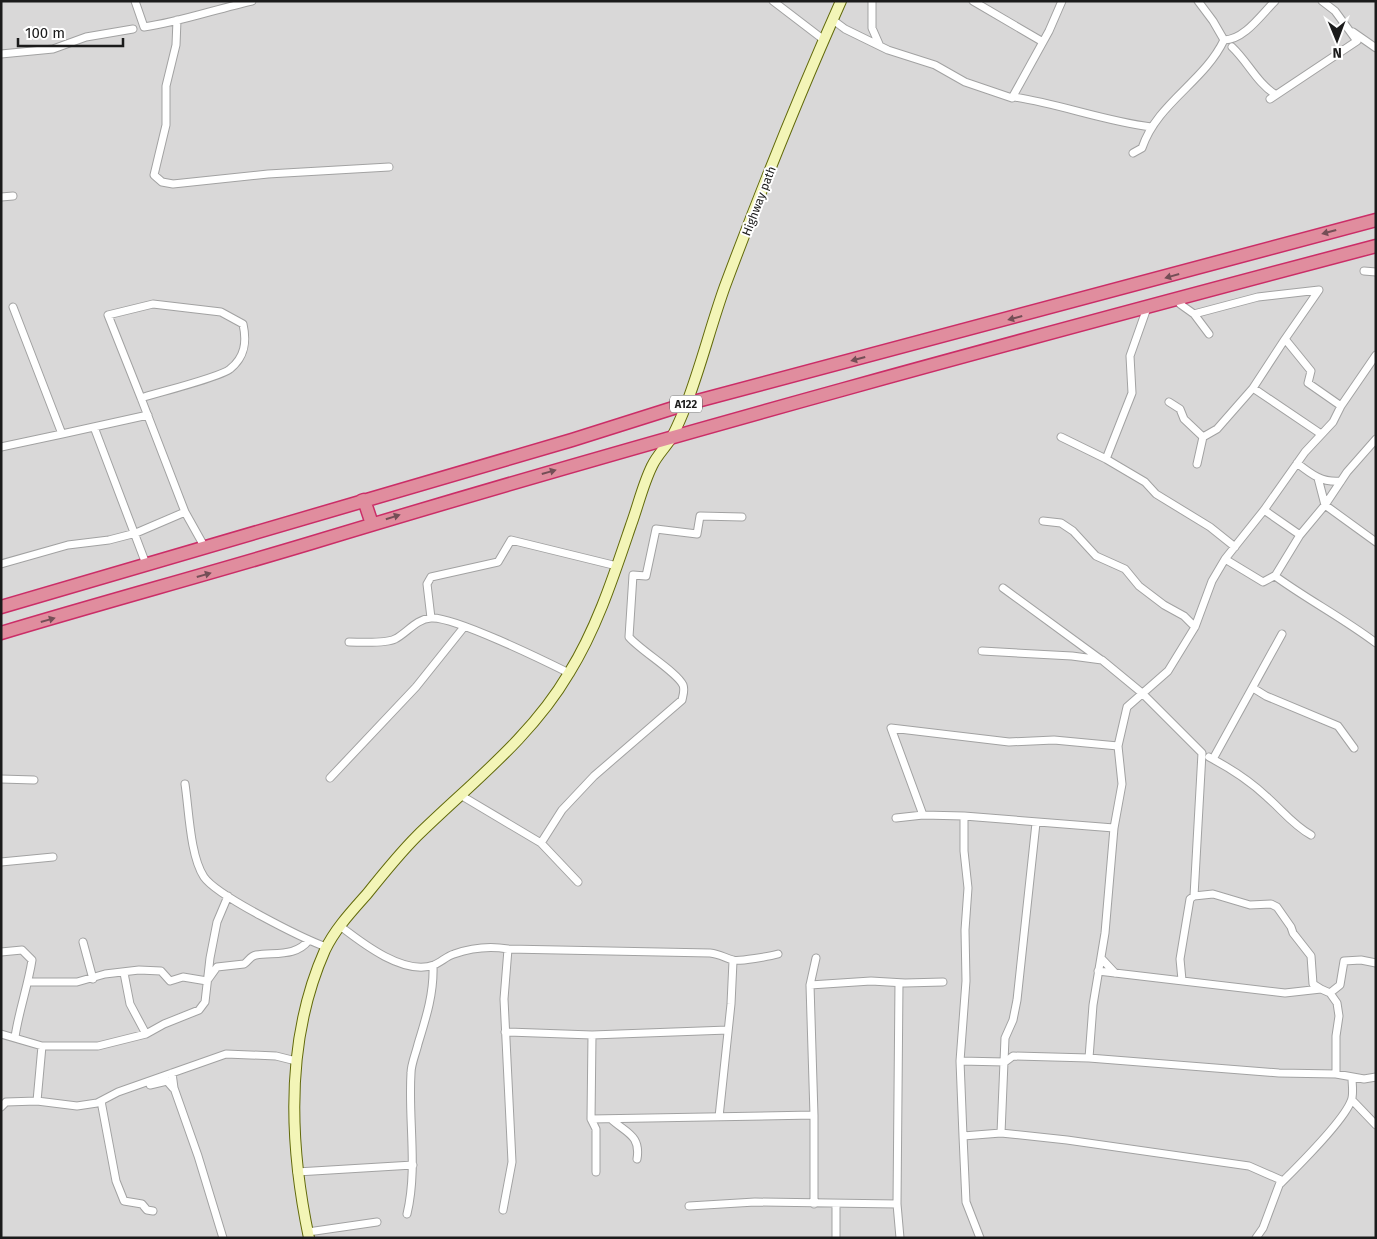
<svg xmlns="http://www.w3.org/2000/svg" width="1377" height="1239" font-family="'Fira Sans',sans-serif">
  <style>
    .residential { fill: #d9d8d8 }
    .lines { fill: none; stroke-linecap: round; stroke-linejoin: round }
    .street-casing { stroke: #a2a2a2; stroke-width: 9 }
    .secondary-casing { stroke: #626a0b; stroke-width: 12 }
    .highway-casing { stroke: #cb2d67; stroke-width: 15 }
    .street { stroke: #fff; stroke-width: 7 }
    .secondary { stroke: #f3f5b7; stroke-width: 10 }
    .highway { stroke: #e08d9e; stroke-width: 12 }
    .oneway { fill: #744e56 }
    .labels { text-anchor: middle; stroke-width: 4; stroke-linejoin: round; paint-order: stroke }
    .shield { fill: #fff; stroke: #5f5f5f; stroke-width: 1 }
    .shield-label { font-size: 11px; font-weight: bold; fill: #1b1b1b }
    .street-label { font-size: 12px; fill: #1b1b1b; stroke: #fff }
  </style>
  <rect width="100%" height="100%" fill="#ece8e1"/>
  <path class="residential" d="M1,1H1376V1238H1Z"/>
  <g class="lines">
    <g class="street-casing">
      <path id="street" d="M135,1L144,27C180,22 216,9 252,1
        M773,1L824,40
        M872,1V28L879,44
        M973,1L1043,42
        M1198,1L1213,21L1224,40C1244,40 1261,15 1275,1
        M177,20L176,45L166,86V125L154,175L162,182L173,184L268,174L389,167
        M833,20L845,29L888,50L935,65L965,82L1012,98L1049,31L1062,1
        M1353,32L1376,48
        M1232,47C1248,62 1257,83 1276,95
        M1,54L53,49L86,37L133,29
        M1014,97C1060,104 1104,121 1151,127
        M1270,99L1357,41L1335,11L1322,1
        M1133,153L1142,148C1157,103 1204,82 1224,40
        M1,197L13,196
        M1364,271L1376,272
        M1180,298V304L1194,314L1258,297L1319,290L1285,339
        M13,307L62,434L148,415
        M1147,308L1130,356L1132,393L1106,459L1145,482L1156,494L1210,527L1235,547
        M1194,314L1209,334
        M141,398L108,315L153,304L221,312L243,324C247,342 245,357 230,369C221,377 156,393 141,398L185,512
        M1169,402L1180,409L1184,419L1203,437
        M94,427L146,564
        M1321,434L1253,388L1285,339L1311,371L1308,383L1341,406
        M1061,437L1106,459
        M1,447L62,434
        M1297,463C1311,474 1322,483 1341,481
        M1197,464L1203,437L1217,429L1253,388
        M1318,478L1325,505L1376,542
        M1264,510L1300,535
        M1043,521L1061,523L1073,531L1096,556L1125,569L1139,586L1164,605L1184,616L1195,627
        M1225,559L1263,582L1276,575L1275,576L1300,535L1325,505L1347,472L1376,439
        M1,564L68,545L109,540L136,533L185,512L204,546
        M1275,576C1308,600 1343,618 1376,643
        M1003,588L1100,659
        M431,618L427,584L431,577L498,562L511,540L617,566
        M349,642C360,642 385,644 395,639C407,633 416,619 431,618C453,616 545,661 569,673
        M982,651L1072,656L1102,660L1142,693L1202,753L1194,896L1213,894L1250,905L1271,904L1277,907L1291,927L1293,933L1311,956L1313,984L1321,989
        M1253,688L1266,696L1338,726L1354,748
        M1209,757C1230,768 1249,780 1267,797C1282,810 1293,825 1311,835
        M1213,759L1282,634
        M330,778L416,687L464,627
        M1,779L34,780
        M185,784C189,810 190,856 204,877C217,896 302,938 326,947
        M462,796L541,843L578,882
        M923,815L891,728L1009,742L1054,740L1118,746
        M964,816V851L968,888L965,930L966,981L960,1061L963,1136L966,1202L980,1238
        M896,818L923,815L964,816L1114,828
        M541,843L562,810L594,776L682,700C683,695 685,690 683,685C677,672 641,651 629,637L633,575L646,576L656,529L697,534L700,516L742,517
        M1,862L53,857
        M340,926C362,943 404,976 434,965C441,962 447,956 454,954C471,948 491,946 508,949L710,953C720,954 725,958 733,960C738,962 771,956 778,954
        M83,942L93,979
        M1,952L22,950L32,960C28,986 19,1010 15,1037
        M1101,958L1115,973
        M1098,971L1285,993L1321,989L1330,993L1337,1003L1339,1016L1336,1036V1074
        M124,973L130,1004L146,1034
        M1182,980L1180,959L1190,899L1194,896
        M28,982H77L105,974L139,970L161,971L170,981L183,977L207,981L217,967L244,964C249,961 250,956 256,955C275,952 296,957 309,940
        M899,983L897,1204L900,1238
        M810,985L816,958
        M1330,993L1340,985L1344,961L1361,960L1376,963
        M505,1032L592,1035L728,1030
        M1,1034L42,1046H98L146,1034L164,1024L199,1010L205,1002L210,958L217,922L228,896
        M592,1035L591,1119L596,1129V1172
        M1089,1058L1093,1005L1105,933L1114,828L1122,784L1118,746L1127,707L1168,671L1195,627L1212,581L1225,559L1264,510L1305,452L1333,422L1341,406L1376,355
        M960,1061L1005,1062L1013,1056L1089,1058L1279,1073L1336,1074L1364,1079L1376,1077
        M172,1073L174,1088L198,1156L223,1238
        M150,1085L167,1081L173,1088
        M1352,1100L1376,1125
        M37,1101L42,1046
        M101,1101L116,1181L124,1201L142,1204L147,1210L153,1211
        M1,1107L6,1102L37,1101L77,1106L97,1103L118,1092L226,1054L276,1056L296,1061
        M719,1117L731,1004L733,961
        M591,1119L814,1115
        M611,1119C626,1133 641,1135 637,1159
        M1001,1133L1005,1038L1013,1020L1017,1000L1036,823
        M963,1136L1001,1133L1067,1140L1249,1166L1281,1180L1263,1228L1256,1238
        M297,1172L413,1165
        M1281,1183C1298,1166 1343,1122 1351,1101C1354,1095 1352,1085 1352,1078
        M814,1204V1115L810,985L871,981L905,983L943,982
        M689,1206L755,1202L897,1204
        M503,1210L512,1162L504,999L508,949
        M407,1214C418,1168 408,1120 411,1073C411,1064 416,1053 418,1044C426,1018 434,993 433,966
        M308,1232L377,1222
        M836,1238V1204"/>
    </g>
    <g class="secondary-casing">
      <path id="secondary" d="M309,1238C289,1143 285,1040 325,950C335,929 352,911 367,894C383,874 399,854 417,836C470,784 531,738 569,673C597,628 614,575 631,525C638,506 643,484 652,466C657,455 666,447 672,437C677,427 682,416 686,405C701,366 711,325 725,286C761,190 799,95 841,1"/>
    </g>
    <g class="highway-casing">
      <path id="highway" d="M361,501L364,500L372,524
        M1,607L572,440L686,404L1376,220
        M1,633C104,602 208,574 311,543C664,436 1020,340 1376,246"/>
    </g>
    <use href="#street" class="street"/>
    <use href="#secondary" class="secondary"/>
    <use href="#highway" class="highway"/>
  </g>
  <defs><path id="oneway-solid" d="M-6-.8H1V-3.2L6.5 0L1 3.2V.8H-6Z" transform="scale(1.25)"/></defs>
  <g class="oneway">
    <use href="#oneway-solid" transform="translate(1329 232) rotate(165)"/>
    <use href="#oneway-solid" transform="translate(1172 276) rotate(164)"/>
    <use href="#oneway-solid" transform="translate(1015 318) rotate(165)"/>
    <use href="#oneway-solid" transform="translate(858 359) rotate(165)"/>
    <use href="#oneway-solid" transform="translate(549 472) rotate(-16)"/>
    <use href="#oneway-solid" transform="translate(393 517) rotate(-17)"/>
    <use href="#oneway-solid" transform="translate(204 575) rotate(-16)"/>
    <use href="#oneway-solid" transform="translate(48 620) rotate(-16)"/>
  </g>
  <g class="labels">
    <rect class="shield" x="670" y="395.5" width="32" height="17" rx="4"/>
    <g class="shield-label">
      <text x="686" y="408">A122</text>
    </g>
    <g class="street-label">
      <text transform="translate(759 201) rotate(-69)" y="4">Highway path</text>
    </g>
  </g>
  <rect width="1377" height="1239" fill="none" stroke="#1b1b1b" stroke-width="5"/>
  <g transform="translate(1337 40) rotate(179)" stroke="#ffffff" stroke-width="4" paint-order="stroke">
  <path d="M0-4L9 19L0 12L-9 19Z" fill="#1b1b1b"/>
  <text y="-8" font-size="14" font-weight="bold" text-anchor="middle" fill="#1b1b1b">N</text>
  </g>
  <path d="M18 38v8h105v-8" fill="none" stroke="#1b1b1b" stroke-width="2.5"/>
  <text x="25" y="38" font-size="15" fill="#1b1b1b" stroke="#ffffff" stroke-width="4" paint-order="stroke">100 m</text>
</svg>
